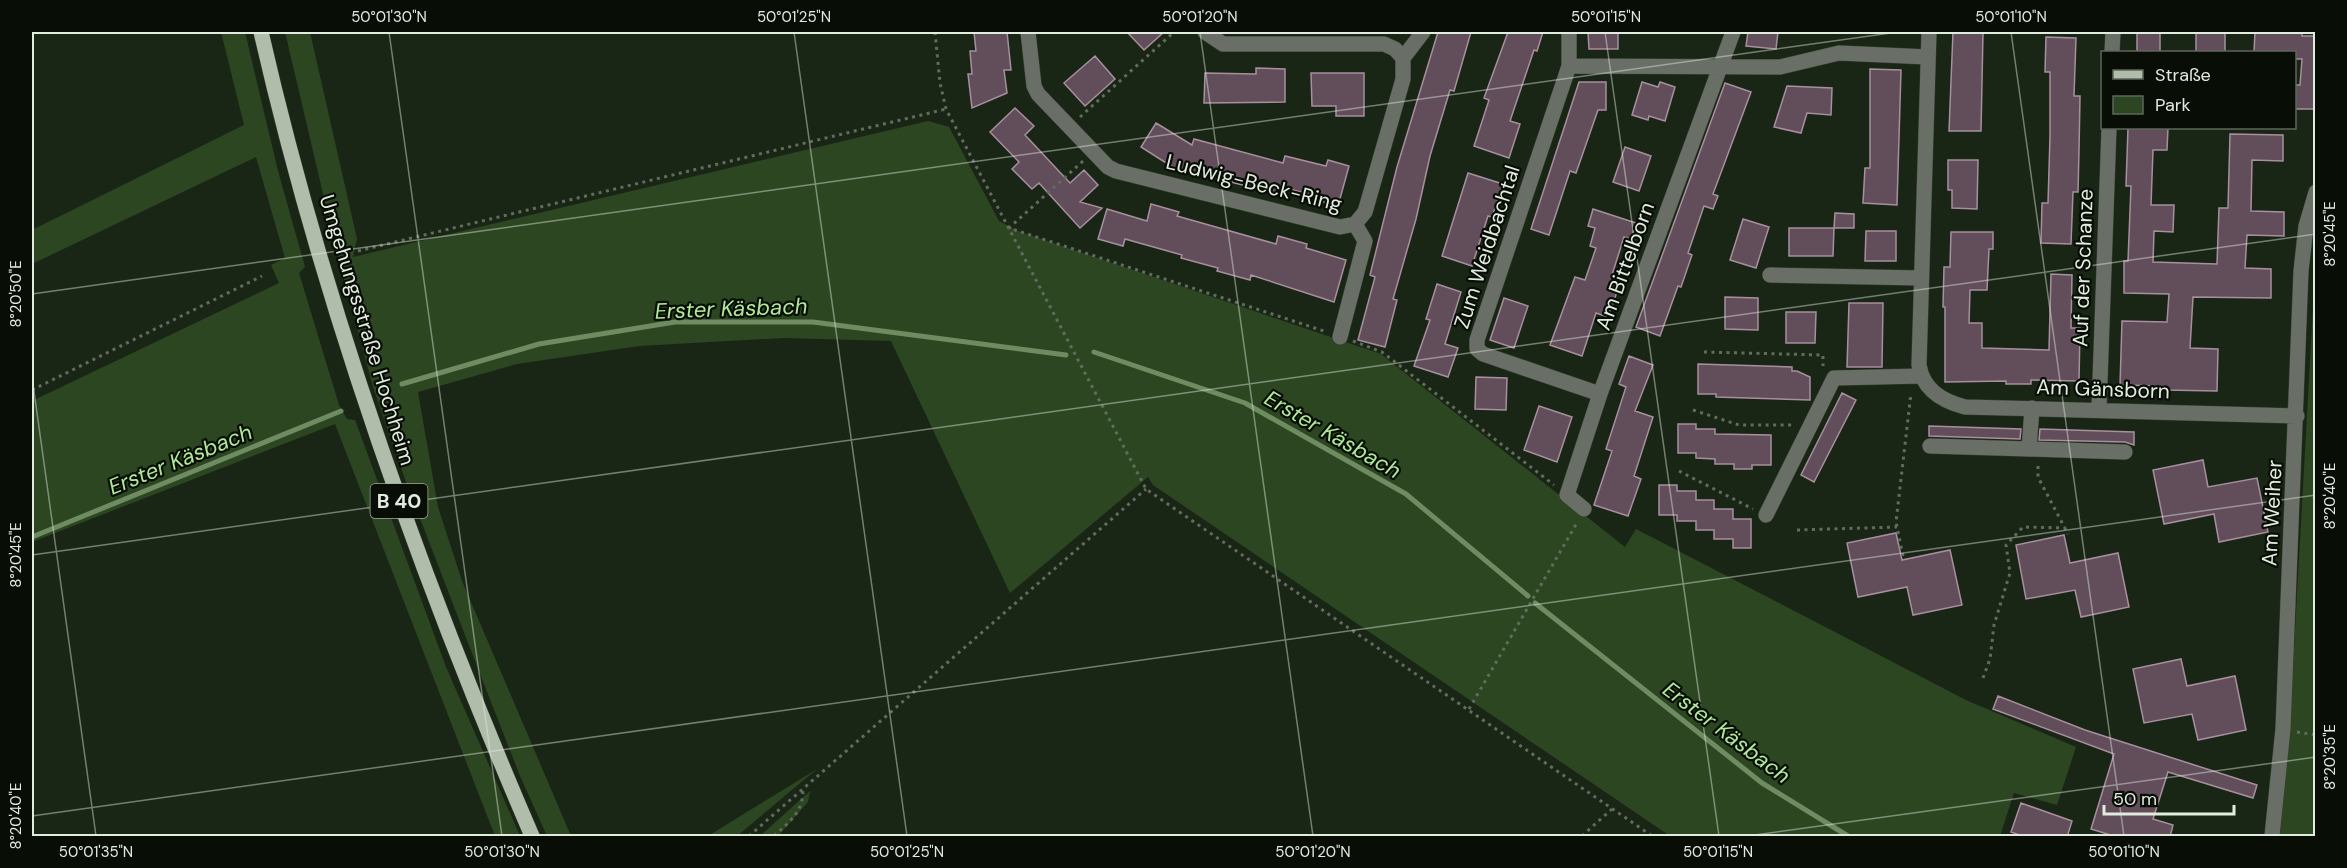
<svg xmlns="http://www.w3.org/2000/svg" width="2347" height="868" font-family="'DM Sans',sans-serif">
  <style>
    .green { fill: #2d4622 }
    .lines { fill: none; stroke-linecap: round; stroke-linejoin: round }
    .stream { stroke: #6e8b62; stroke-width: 5 }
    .building { fill: #624d5b; stroke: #a78f9e; stroke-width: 1.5 }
    .minor-casing { stroke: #364231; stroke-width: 16 }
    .major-casing { stroke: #364231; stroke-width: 16 }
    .path { stroke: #616c5d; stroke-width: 3; stroke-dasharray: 3 4.5; stroke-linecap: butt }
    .minor { stroke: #696f66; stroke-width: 15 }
    .major { stroke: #b0bdab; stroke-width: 15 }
    .ticks { fill: none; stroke: #e2ebdf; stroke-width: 1.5; stroke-opacity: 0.45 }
    .labels { text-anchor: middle; stroke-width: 4.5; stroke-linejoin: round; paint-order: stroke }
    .shield { fill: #080d06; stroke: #a1a89e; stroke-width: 1.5 }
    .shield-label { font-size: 20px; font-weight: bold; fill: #e2ebdf }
    .street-label { font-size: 21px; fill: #e2ebdf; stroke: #080d06 }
    .water-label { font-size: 22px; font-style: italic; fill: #b0e998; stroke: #080d06 }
    .neatline { fill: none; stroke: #e2ebdf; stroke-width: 2 }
    .ticks-label { font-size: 15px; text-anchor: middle; fill: #e2ebdf }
  </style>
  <rect width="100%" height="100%" fill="#1a2615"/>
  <path class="green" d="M221,32H245L278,171L305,267L299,273L339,405L347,419L355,420L446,667L520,836H495L335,424L32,542V401L279,283L271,265L285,258L256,157L32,264V230L244,125Z
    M285,32H310L357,239L353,257L928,121L949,127L999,221L1018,231L1381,354L1625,547L1636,529L1968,701L2076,747L2057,805L2014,793L2000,836H1670L1153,485L1148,477L1010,593L891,341L784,338L639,346L517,364L418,392L438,507L462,581L571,836H547L520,776L482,679L406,482L373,387L336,249Z
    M2315,271V836H2280L2290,721Z
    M817,769L737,836H708Z
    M810,791L808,802L778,836H760Z"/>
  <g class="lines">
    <path class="stream" d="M1094,352L1245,403L1406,494L1528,596
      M402,384L539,344L675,322H813L1066,355
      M32,537L341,411
      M1535,603L1762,783L1848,836"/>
  </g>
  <path class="building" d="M974,32H1007L1011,70H1004L1007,93L972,108L968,74H972L970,51H976Z
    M1127,32H1164L1144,50Z
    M1438,32H1471L1454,91L1450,90L1430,156L1416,219L1393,299L1397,300L1385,347L1358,340L1375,277L1370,275L1397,167Z
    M1508,32H1543L1537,51L1534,50L1510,121L1520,124L1509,158L1474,146L1489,100L1484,98Z
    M1588,32H1618V49H1589Z
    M1748,32H1778L1776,49L1746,46Z
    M1953,32L1983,33L1981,131H1949Z
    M2137,32H2160V52H2137Z
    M2196,32H2225V52H2196Z
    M2255,32H2302V36H2316L2314,109H2295V85H2300L2302,59H2295V52H2254Z
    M2046,37L2076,38L2074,96H2080L2079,151L2078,192H2073L2071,244L2041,243L2042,203H2048L2050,136V72H2045Z
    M1095,56L1115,79L1085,106L1064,83Z
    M1256,68L1285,69V102L1204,103L1205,73L1256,74Z
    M1870,69L1901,70L1897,205L1863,203L1865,168H1870Z
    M1311,73H1364V116H1336V106H1312Z
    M1579,82H1606V110H1598L1576,173L1570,171L1549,235L1531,229Z
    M1642,82L1658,87L1660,82L1675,87L1665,121L1649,116L1648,120L1632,115Z
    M1725,83L1751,92L1713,194L1718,196L1713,209L1704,206L1688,253L1692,255L1681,287L1678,286L1660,336L1636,327Z
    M1787,86L1832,88L1831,115L1807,113L1801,133L1774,127Z
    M1015,108L1034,126L1025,135L1070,183L1084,170L1098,185L1080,202L1102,208L1080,228L1039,183L1032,189L1012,169L1019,162L990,132Z
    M1156,123L1192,145L1194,139L1283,163L1285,156L1326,166L1328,160L1349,166L1338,206L1316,200L1317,196L1277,186L1275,193L1174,168L1141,147Z
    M2128,128H2168L2167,150H2153L2151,205H2174L2173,232L2154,231L2153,262L2217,264L2219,208H2228L2230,134L2283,135V161L2252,160L2251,211L2284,212V236L2247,235L2245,268L2271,269V298L2193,297L2190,348L2218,349L2217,391L2164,390V386L2120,385L2122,321L2167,322L2169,294L2124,293V261H2128L2131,186H2126Z
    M1625,147L1651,156L1639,191L1613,182Z
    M1948,160H1978L1977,209L1952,208V190H1948Z
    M1468,173L1503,184L1492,217L1488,216L1472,266L1442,256Z
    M1151,204L1179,212L1177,216L1276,244L1278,236L1307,244L1306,248L1346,260L1334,302L1251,275L1250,280L1217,271L1218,268L1181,258L1182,255L1125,239L1123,246L1098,239L1107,209L1147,221Z
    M1593,209L1636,223L1631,239L1624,237L1612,275L1622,278L1608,317L1596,313L1582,356L1550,345L1575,277L1585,280L1596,248L1590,246L1595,228L1588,226Z
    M1835,213L1854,214V228H1834Z
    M1743,219L1769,227L1756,268L1730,260Z
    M1789,228H1834L1833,256H1789Z
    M1866,231H1896V261H1865Z
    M1951,232H1993V249H1989L1987,290H1970L1969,323H1982V348L2049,350L2051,274L2072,275L2071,328H2080L2079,381L2031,380V384H2006V381L1945,382V307H1943L1944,267H1950Z
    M1437,284L1461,292L1445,344L1458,348L1448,377L1414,366L1430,320L1426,319Z
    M1725,297L1758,298V330L1725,329Z
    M1504,298L1528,306L1514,348L1490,340Z
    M1849,303H1883L1882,367H1847Z
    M1786,312H1816L1815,343H1786Z
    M1629,356L1653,365L1635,411L1653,417L1634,476L1641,479L1628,516L1594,505L1612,451L1606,449L1626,387L1619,384Z
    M1698,364L1792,367V371H1797L1810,377V400L1716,397V394H1698Z
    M1476,377L1507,378L1506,410L1475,409Z
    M1842,393L1856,400L1814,482L1801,475Z
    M1539,406L1572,417L1557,462L1524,450Z
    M1678,424H1696V429H1715V434L1771,435V465H1752V469H1734V464H1715V459L1696,458V453H1678Z
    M1929,426L2021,429L2020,439L1929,436Z
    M2040,429L2134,432V445L2125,442L2039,440Z
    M2203,460L2208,487L2257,478L2268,532L2219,542L2214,514L2164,524L2153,470Z
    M1659,485H1677V491H1696V500H1714V509H1733V519H1751V548H1733V539H1714V530H1696V521H1677V515H1659Z
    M1896,533L1902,560L1950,550L1962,605L1913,615L1907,587L1858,597L1847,543Z
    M2064,535L2070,563L2118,553L2129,607L2081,617L2075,590L2026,599L2016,545Z
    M2181,659L2187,686L2235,676L2246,730L2198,740L2192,714L2144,723L2133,669Z
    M1998,696L2085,730L2257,785L2253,798L2168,772L2153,819L2173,825L2170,837H2117L2091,829L2114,754L1993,709Z
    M2021,803L2072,821L2067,837H2025L2011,832Z"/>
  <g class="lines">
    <g class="minor-casing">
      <path id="minor" d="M1028,32L1034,86L1038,94L1108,167L1116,171L1340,227L1355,224L1365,212L1403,79V58L1395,49L1384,44H1223L1205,32
        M1569,32V66L1477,340V349L1483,354L1600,394
        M1929,32L1919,365C1923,390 1942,401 1965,407L2297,416
        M2112,52L2113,32
        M1403,58L1423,32
        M1569,66L1780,67L1839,53L1928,57
        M1770,275L1921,278
        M1340,337L1365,241L1355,224
        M2099,409L2109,128
        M1930,446L2029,449L2032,408
        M2029,449L2125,452
        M1584,509L1567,495L1600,394L1733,32
        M1766,515L1834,378L1921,376
        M2272,836L2283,729L2301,271L2306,226L2316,192"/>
    </g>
    <g class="major-casing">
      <path id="major" d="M261,32C324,308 420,576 532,836"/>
    </g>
    <path class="path" d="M935,32L940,83L946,109L1146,489L1652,836
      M1080,117L1174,32
      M1083,161L1009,228L1327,332
      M358,251L946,109
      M1353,341L1382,352L1554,485
      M1704,352L1823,355V366
      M32,390L262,276
      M1693,410L1739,425H1793
      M2038,466V477L2068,534
      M1679,471L1753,509
      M1797,530L1897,527
      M1903,556L1896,522L1911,393
      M1983,678L1990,659L1994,625L2010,573L2006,545L2023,527L2065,528
      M1469,709L1578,521
      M2297,732L2316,735
      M749,836L1146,489
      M774,836C790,821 803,813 803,789
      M1582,836L1612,809"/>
    <use href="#minor" class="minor"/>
    <use href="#major" class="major"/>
  </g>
  <path class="ticks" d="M32,32H38M389,32L502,836M794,32L907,836M1200,32L1313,836M1605,32L1719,836M2011,32L2124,836M32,294L1898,32M32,377L96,836M32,555L2316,234M32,816L2316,495M1748,836L2316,757"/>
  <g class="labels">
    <rect class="shield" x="370.5" y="484" width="57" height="34" rx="4.5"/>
    <g class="shield-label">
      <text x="399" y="508">B 40</text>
    </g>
    <g class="street-label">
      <text transform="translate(1254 183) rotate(14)" y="7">Ludwig-Beck-Ring</text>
      <text transform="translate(1487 247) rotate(-72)" y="7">Zum Weidbachtal</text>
      <text transform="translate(1625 266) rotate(-70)" y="7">Am Bittelborn</text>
      <text transform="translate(2083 268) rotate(-88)" y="7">Auf der Schanze</text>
      <text transform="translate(367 330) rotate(73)" y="7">Umgehungsstraße Hochheim</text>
      <text transform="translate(2103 389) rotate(2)" y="7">Am Gänsborn</text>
      <text transform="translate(2272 513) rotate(-87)" y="7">Am Weiher</text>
    </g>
    <g class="water-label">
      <text transform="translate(731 308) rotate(-2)" y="8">Erster Käsbach</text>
      <text transform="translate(1333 434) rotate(30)" y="8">Erster Käsbach</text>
      <text transform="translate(180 459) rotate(-22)" y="8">Erster Käsbach</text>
      <text transform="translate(1727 732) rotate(37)" y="8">Erster Käsbach</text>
    </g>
  </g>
  <rect width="2347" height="868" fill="none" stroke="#080d06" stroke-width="66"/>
  <rect x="2101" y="51" width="195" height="78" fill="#080d06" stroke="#5f665d" stroke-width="1.5"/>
  <rect x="2113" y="70" width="30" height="9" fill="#b0bdab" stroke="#5f665d" stroke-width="1.5"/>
  <text x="2155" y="81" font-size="18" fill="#e2ebdf">Straße</text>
  <rect x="2113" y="96" width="30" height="18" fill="#2d4622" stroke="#5f665d" stroke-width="1.5"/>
  <text x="2155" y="111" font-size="18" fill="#e2ebdf">Park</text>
  <path d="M2104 805v9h130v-9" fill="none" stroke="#e2ebdf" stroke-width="3"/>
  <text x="2113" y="805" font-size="18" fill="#e2ebdf" stroke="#080d06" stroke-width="4.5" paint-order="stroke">50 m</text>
  <rect x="33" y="33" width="2281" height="802" class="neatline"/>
  <g class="ticks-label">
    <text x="389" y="22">50°01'30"N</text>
    <text x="794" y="22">50°01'25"N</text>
    <text x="1200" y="22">50°01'20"N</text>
    <text x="1606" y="22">50°01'15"N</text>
    <text x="2011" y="22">50°01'10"N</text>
    <text transform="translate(2330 234) rotate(-90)" y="5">8°20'45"E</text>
    <text transform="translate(16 294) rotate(-90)" y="5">8°20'50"E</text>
    <text transform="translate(2330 496) rotate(-90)" y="5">8°20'40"E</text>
    <text transform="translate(16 555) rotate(-90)" y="5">8°20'45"E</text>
    <text transform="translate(2330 757) rotate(-90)" y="5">8°20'35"E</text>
    <text transform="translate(16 816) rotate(-90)" y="5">8°20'40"E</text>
    <text x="96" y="857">50°01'35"N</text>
    <text x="502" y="857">50°01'30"N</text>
    <text x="907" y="857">50°01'25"N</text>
    <text x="1313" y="857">50°01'20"N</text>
    <text x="1718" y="857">50°01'15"N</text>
    <text x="2124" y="857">50°01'10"N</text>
  </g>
</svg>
